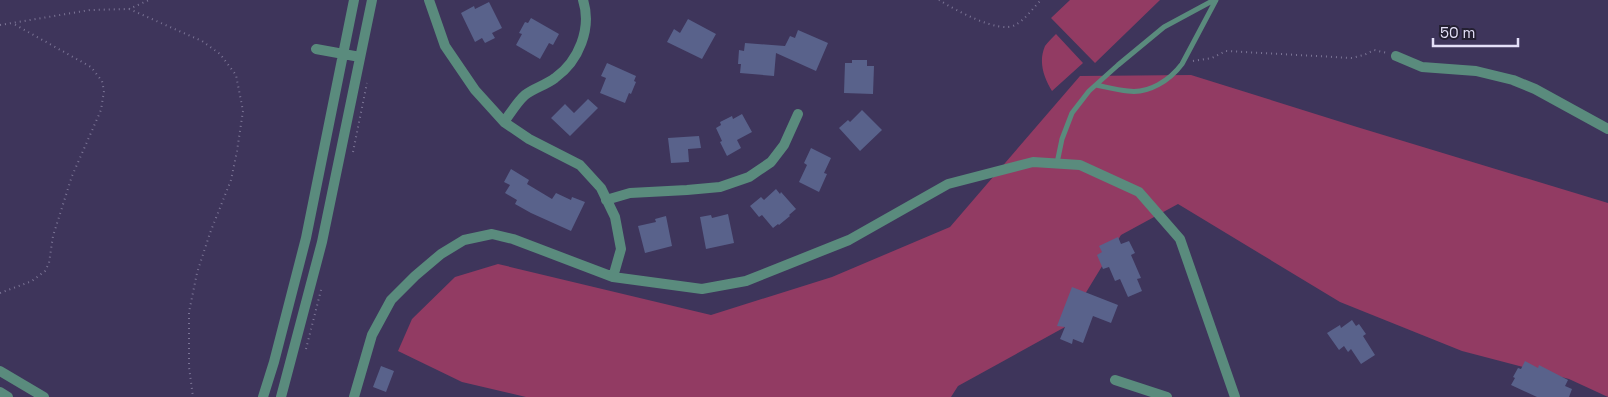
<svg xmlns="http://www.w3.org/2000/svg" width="1608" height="397" font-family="'Space Grotesk',sans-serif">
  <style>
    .green { fill: #923b63 }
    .building { fill: #59628b }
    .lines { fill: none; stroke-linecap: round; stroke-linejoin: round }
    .path { stroke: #7b7495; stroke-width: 2; stroke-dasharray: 1 4; stroke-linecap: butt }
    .service { stroke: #5a8b7d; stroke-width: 5 }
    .minor { stroke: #5a8b7d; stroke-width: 10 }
  </style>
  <rect width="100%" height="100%" fill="#3e355b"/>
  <path class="green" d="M1070,0H1160L1095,63L1051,18Z
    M1056,34L1083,63L1052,91C1044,78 1038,62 1045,46C1048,42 1052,38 1056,34Z
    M1191,75L1357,127L1608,203V397L1569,379L1462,351L1340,302L1178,204L1121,235L1065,327L958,386L951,397H526L462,382L398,351L412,319L455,277L498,264L711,315L832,277L950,227L1080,76Z"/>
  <path class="building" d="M489,2L502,28L492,33L495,38L485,43L482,38L475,42L461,13L474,6L475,9Z
    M531,18L559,34L553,45L549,43L540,59L516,45L522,34L519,33L525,22L528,23Z
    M688,19L716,34L702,59L667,42L674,29L680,33Z
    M798,30L828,43L816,71L776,53L774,76L740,73L741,64H738L739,50L744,51L745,43L785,46L790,36L795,38Z
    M852,60H867V66H874L873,94L844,93L845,63H852Z
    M607,63L636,76L634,81L636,82L631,94L629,93L625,103L600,93L606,78L601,76Z
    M588,99L598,108L570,136L551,118L565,104L574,113Z
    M862,110L882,130L860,151L839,128L848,120L850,122Z
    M742,114L752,132L737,140L741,148L727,156L720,142L722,141L716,128L721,125L720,122L732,116L733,119Z
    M699,136L701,148L688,149L689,162L671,163L668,138Z
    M811,148L831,158L824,173L827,174L819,192L799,182L807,165L804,163Z
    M511,169L529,180L527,184L552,199L556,193L571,200L572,197L585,202L571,231L531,213L515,204L517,200L505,193L510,185L504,182Z
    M776,189L780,194L781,192L796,209L789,215L790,216L779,225L778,224L773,228L762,215L759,217L750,206L761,197L764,200Z
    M728,214L734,243L706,249L700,217L711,215L712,218Z
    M666,216L672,246L645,253L638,226L656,222L655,219Z
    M1118,237L1121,244L1129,241L1135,253L1131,255L1141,278L1137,279L1142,291L1128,297L1120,279L1115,281L1109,267L1103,269L1097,255L1102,252L1099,246Z
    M1072,287L1118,305L1111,323L1093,316L1083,343L1073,339L1072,344L1060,339L1065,327L1057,326Z
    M1352,320L1356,326L1359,324L1366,334L1363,336L1375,355L1361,364L1351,349L1348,352L1344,346L1339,350L1327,333L1340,325L1341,328Z
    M1525,361L1538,368L1539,365L1568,380L1565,386L1572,389L1569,397H1537L1511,385L1515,378L1513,377L1518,368L1521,369Z
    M381,366L394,371L386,392L373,387Z"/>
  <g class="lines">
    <path class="path" d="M939,0C955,10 999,34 1015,25C1025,20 1033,8 1041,0
      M129,9L202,41L220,54L236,75L243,111L237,151L231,180L210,233L197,273L189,312V367L193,397
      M0,25L90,10L129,9L149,0
      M1193,61L1212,58L1226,51L1352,58L1364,55L1374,50L1387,53
      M353,152L367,83
      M0,293L32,281L45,271L49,263L53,236L72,176L101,110L104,91L102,81L91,67L12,23
      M306,349L322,286"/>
    <path class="service" d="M1096,85C1106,87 1117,90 1128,91C1149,94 1170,80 1182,64L1216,0
      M1057,163L1062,139L1072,113L1089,91L1118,65L1164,27L1214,0"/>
    <path class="minor" d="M429,0L445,46L475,90L504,122L529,139L580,165L601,188L615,217L621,249L613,277
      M316,49L360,57
      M1396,56L1422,67L1476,71L1513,80L1535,89L1608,129
      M504,122C510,114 517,102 525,95C534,88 546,85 555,78C579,61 592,28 583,0
      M606,200L630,193L687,190L720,187L749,177L771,162L784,145L798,114
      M0,371L44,397
      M1115,380L1167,397
      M0,392L8,397
      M263,397L274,362L306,238L354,0
      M281,397L322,242L372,0
      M354,397L372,335L391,300L415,276L441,254L464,240L492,234L513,239L613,277L702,289L746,281L849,240L948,184L1033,162L1080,165L1139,192L1180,239L1235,397"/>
  </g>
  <path d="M1433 38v8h85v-8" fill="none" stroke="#e4e0f8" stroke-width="2.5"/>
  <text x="1440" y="38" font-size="15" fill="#e4e0f8" stroke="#242032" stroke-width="4" paint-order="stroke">50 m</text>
</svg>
